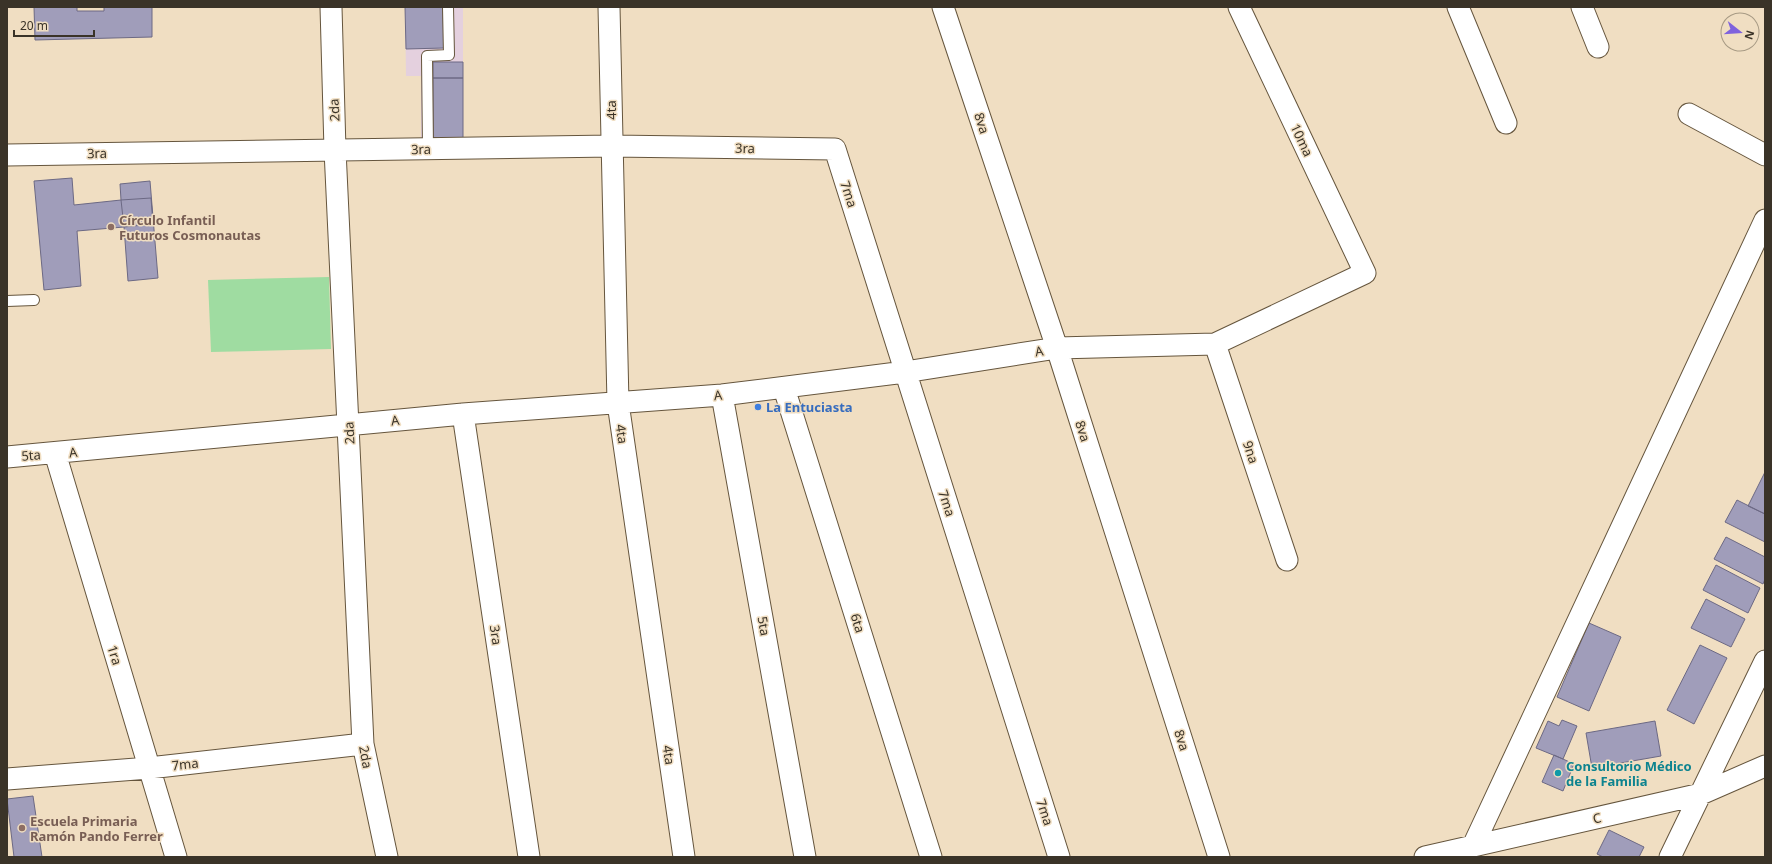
<svg xmlns="http://www.w3.org/2000/svg" width="1772" height="864" font-family="'Noto Sans',sans-serif">
  <style>
    .industrial { fill: #e4d0de }
    .green { fill: #9fdca1 }
    .building { fill: #a09dba; stroke: #6c6984 }
    .lines { fill: none; stroke-linecap: round; stroke-linejoin: round }
    .lane-casing { stroke: #65553d; stroke-width: 12 }
    .street-casing { stroke: #65553d; stroke-width: 23 }
    .lane { stroke: #fff; stroke-width: 10 }
    .street { stroke: #fff; stroke-width: 21 }
    .education-dot { fill: #8d6e63; stroke: #f0dec2; stroke-width: 1.5 }
    .shop-dot { fill: #3f7fe0; stroke: #f0dec2; stroke-width: 1.5 }
    .culture-dot { fill: #0f9aa8; stroke: #f0dec2; stroke-width: 1.5 }
    .labels { text-anchor: middle; stroke-width: 3; stroke-linejoin: round; paint-order: stroke }
    .street-label { font-size: 13px; fill: #3a3328; stroke: #f0dec2 }
    .education-label { font-size: 13px; font-weight: bold; fill: #785e54; stroke: #f0dec2; text-anchor: start }
    .shop-label { font-size: 13px; font-weight: bold; fill: #366cbe; stroke: #f0dec2; text-anchor: start }
    .culture-label { font-size: 13px; font-weight: bold; fill: #0d838f; stroke: #f0dec2; text-anchor: start }
  </style>
  <rect width="100%" height="100%" fill="#f0dec2"/>
  <path class="industrial" d="M405,7H463V138L421,139V76H406Z"/>
  <path class="green" d="M329,277L331,349L211,352L208,280Z"/>
  <path class="building" d="M34,7H77V11H104V7H152V37L35,40Z
    M405,7H443L444,48L406,49Z
    M433,62H463V78H433Z
    M433,78H463V138H433Z
    M72,178L74,205L121,200L120,184L150,181L158,278L128,281L124,227L77,231L81,286L44,290L34,181Z
    M151,198L153,224L124,227L121,200Z
    M1765,472V514L1748,506Z
    M1737,500L1765,514V542L1725,522Z
    M1726,537L1765,557V579L1763,584L1714,559Z
    M1716,565L1760,588L1748,613L1703,590Z
    M1706,599L1745,619L1731,647L1691,628Z
    M1589,623L1621,637L1589,711L1557,697Z
    M1700,645L1727,658L1694,724L1667,710Z
    M1562,720L1577,726L1563,759L1536,748L1548,721L1559,726Z
    M1655,721L1661,756L1592,768L1586,733Z
    M1554,755L1574,764L1563,791L1542,782Z
    M33,796L42,857H14L7,799Z
    M1609,830L1644,847L1639,857H1603L1597,854Z"/>
  <g class="lines">
    <g class="lane-casing">
      <path id="lane" d="M428,149L427,56L449,55L448,7
        M7,301L34,300"/>
    </g>
    <g class="street-casing">
      <path id="street" d="M331,7L335,150L363,744L387,857
        M609,7L618,403L684,857
        M943,7L1057,348L1219,857
        M1458,7L1506,123
        M1582,7L1598,47
        M1689,114L1765,155
        M7,155L612,146L835,149L1059,857
        M1215,344L1287,560
        M784,388L931,857
        M722,395L805,857
        M463,414L529,857
        M55,453L176,857
        M7,457L463,414L722,395L905,372L1057,348L1215,344L1365,273L1239,7
        M7,779L149,768L363,744
        M1473,846L1765,220
        M1425,857L1701,794L1765,766
        M1670,857L1765,661"/>
    </g>
    <use href="#lane" class="lane"/>
    <use href="#street" class="street"/>
  </g>
  <g class="education-dot">
    <circle cx="111" cy="227" r="4"/>
    <circle cx="22" cy="828" r="4"/>
  </g>
  <circle class="shop-dot" cx="758" cy="407" r="4"/>
  <circle class="culture-dot" cx="1558" cy="773" r="4"/>
  <g class="labels">
    <g class="street-label">
      <text transform="translate(334 110) rotate(-92)" y="5">2da</text>
      <text transform="translate(611 110) rotate(-91)" y="5">4ta</text>
      <text transform="translate(982 123) rotate(72)" y="5">8va</text>
      <text transform="translate(1302 140) rotate(65)" y="5">10ma</text>
      <text transform="translate(745 148) rotate(1)" y="5">3ra</text>
      <text transform="translate(421 149) rotate(-1)" y="5">3ra</text>
      <text transform="translate(97 153) rotate(-1)" y="5">3ra</text>
      <text transform="translate(849 194) rotate(72)" y="5">7ma</text>
      <text transform="translate(1039 351) rotate(-9)" y="5">A</text>
      <text transform="translate(718 395) rotate(-5)" y="5">A</text>
      <text transform="translate(395 420) rotate(-6)" y="5">A</text>
      <text transform="translate(1083 431) rotate(72)" y="5">8va</text>
      <text transform="translate(349 433) rotate(-93)" y="5">2da</text>
      <text transform="translate(622 434) rotate(82)" y="5">4ta</text>
      <text transform="translate(73 452) rotate(-6)" y="5">A</text>
      <text transform="translate(1251 452) rotate(72)" y="5">9na</text>
      <text transform="translate(31 455) rotate(-4)" y="5">5ta</text>
      <text transform="translate(947 503) rotate(72)" y="5">7ma</text>
      <text transform="translate(858 623) rotate(73)" y="5">6ta</text>
      <text transform="translate(764 626) rotate(80)" y="5">5ta</text>
      <text transform="translate(496 635) rotate(82)" y="5">3ra</text>
      <text transform="translate(115 655) rotate(73)" y="5">1ra</text>
      <text transform="translate(1182 740) rotate(72)" y="5">8va</text>
      <text transform="translate(669 755) rotate(82)" y="5">4ta</text>
      <text transform="translate(366 757) rotate(79)" y="5">2da</text>
      <text transform="translate(185 764) rotate(-6)" y="5">7ma</text>
      <text transform="translate(1045 812) rotate(72)" y="5">7ma</text>
      <text transform="translate(1597 818) rotate(-13)" y="5">C</text>
    </g>
    <g class="education-label">
      <text x="119" y="225">Círculo Infantil<tspan x="119" dy="15">Futuros Cosmonautas</tspan></text>
      <text x="30" y="826">Escuela Primaria<tspan x="30" dy="15">Ramón Pando Ferrer</tspan></text>
    </g>
    <g class="shop-label">
      <text x="766" y="412">La Entuciasta</text>
    </g>
    <g class="culture-label">
      <text x="1566" y="771">Consultorio Médico<tspan x="1566" dy="15">de la Familia</tspan></text>
    </g>
  </g>
  <rect width="1772" height="864" fill="none" stroke="#3a3328" stroke-width="16"/>
  <g transform="translate(1740 32) rotate(107)"><circle r="19" fill="#f0dec2" stroke="#a79a84"/>
  <path d="M0-3L7 15L0 10L-7 15Z" fill="#7f62dd"/>
  <text y="-6" font-size="11" font-weight="bold" text-anchor="middle" fill="#3a3328">N</text>
  </g>
  <path d="M14 30v6h80v-6" fill="none" stroke="#3a3328" stroke-width="2"/>
  <text x="20" y="30" font-size="12" fill="#3a3328" stroke="#f0dec2" stroke-width="3" paint-order="stroke">20 m</text>
</svg>
